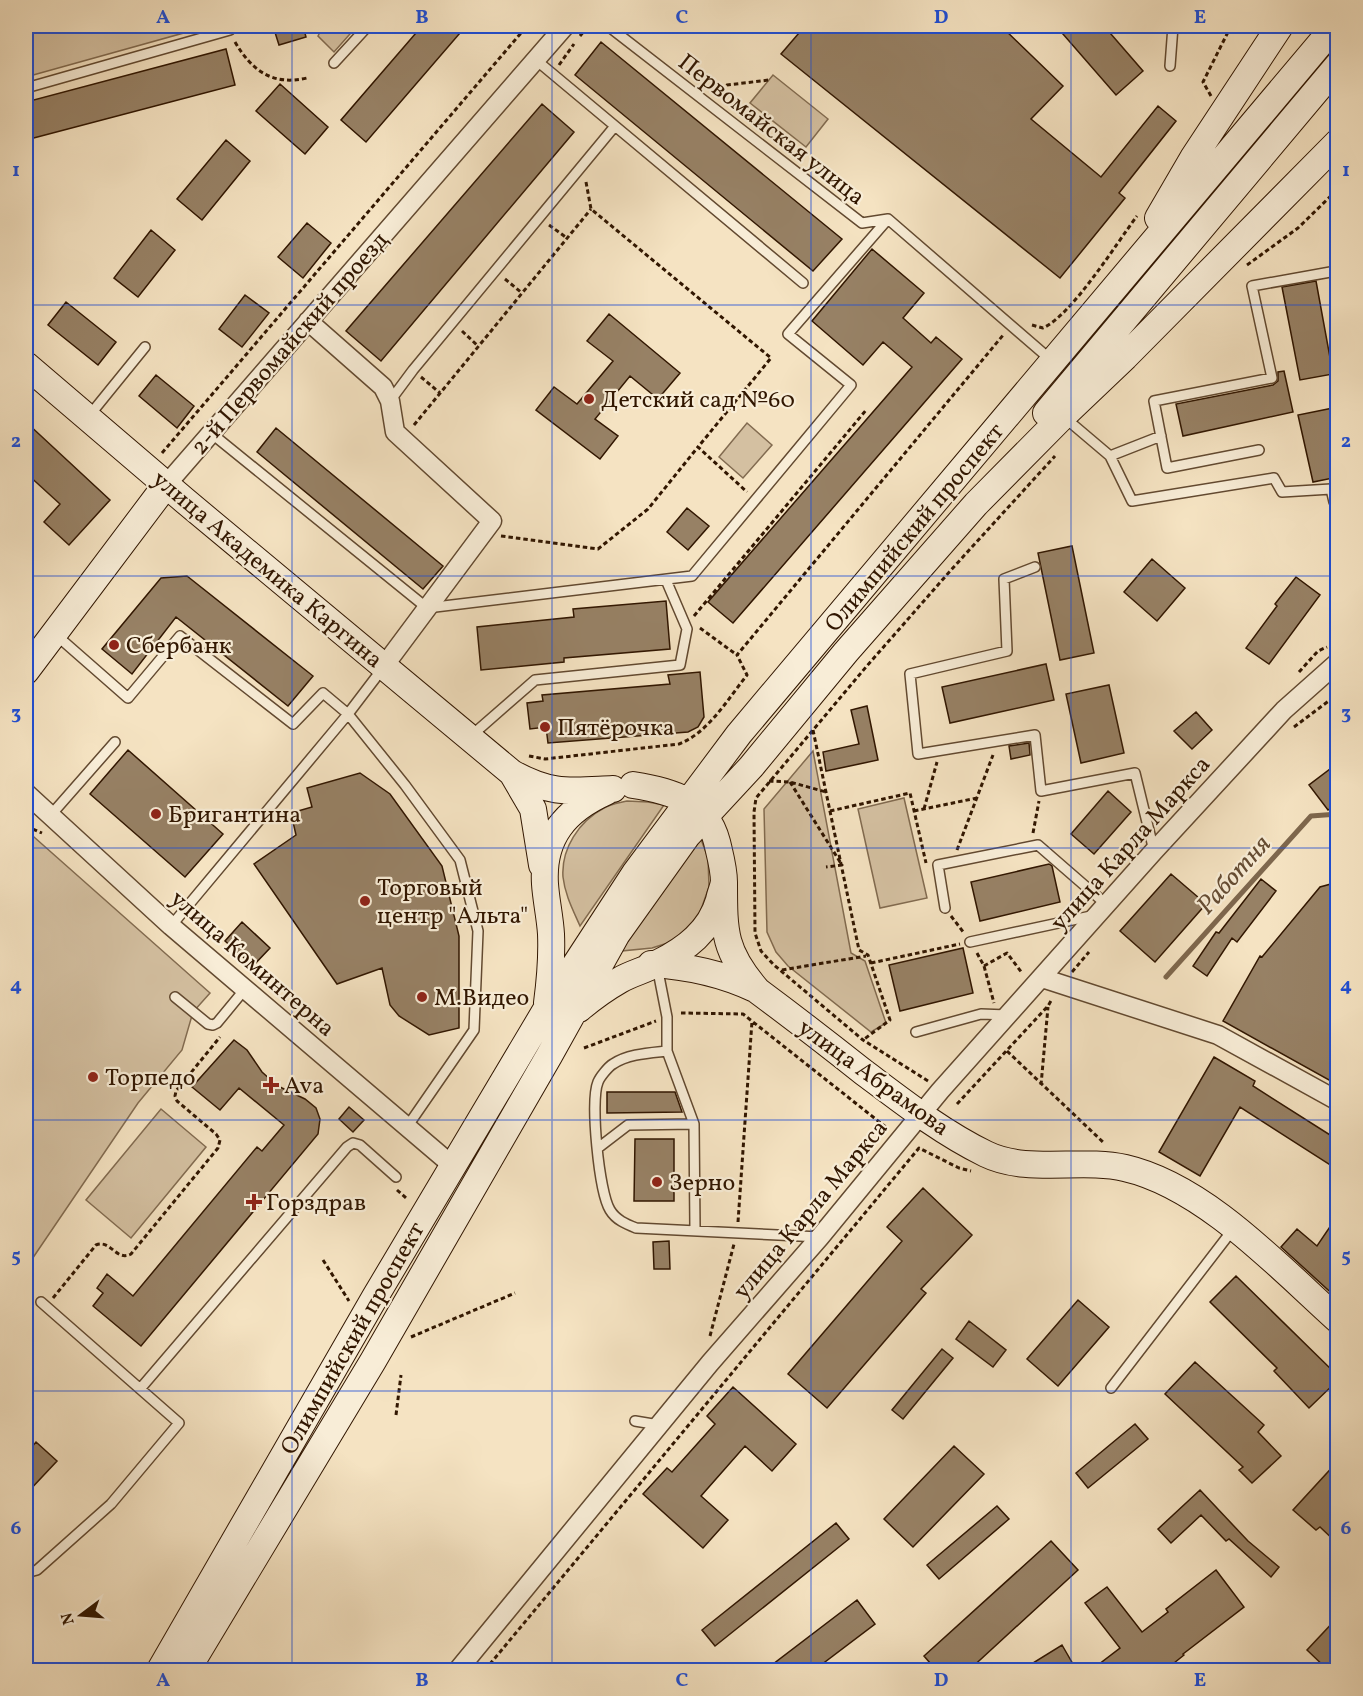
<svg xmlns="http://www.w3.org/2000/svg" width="1363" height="1696" font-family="Vollkorn,serif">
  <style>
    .green { fill: #d4c0a1; stroke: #826b50; stroke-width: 1.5 }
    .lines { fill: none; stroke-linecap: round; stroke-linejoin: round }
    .stream { stroke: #7e674d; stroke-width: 5 }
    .building { fill: #978165; stroke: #311600; stroke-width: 1.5 }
    .lane-casing { stroke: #624930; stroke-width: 12 }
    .street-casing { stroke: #624930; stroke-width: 21 }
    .secondary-casing { stroke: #311600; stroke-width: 28 }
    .path { stroke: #311600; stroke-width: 3; stroke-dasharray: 4.5 3; stroke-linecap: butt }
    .lane { stroke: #f8edd7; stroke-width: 9 }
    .street { stroke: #f8edd7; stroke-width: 18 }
    .secondary { stroke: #f8edd7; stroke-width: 26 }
    .grid { fill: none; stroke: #1d4ed8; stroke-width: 1.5; stroke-opacity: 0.55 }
    .poi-dot { fill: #8f2418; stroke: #f8edd7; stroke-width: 2 }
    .labels { text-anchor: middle; stroke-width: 4.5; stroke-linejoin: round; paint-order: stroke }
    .street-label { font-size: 24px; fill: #311600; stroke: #f8edd7 }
    .poi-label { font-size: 24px; fill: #311600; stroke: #f8edd7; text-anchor: start }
    .water-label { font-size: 26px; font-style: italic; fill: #654c33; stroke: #f8edd7 }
    .neatline { fill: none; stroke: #1d4ed8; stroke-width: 2 }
    .grid-label { font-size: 20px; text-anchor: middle; font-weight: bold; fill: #1d4ed8 }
  </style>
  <rect width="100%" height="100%" fill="#f5e3c2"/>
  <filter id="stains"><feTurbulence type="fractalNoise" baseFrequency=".00333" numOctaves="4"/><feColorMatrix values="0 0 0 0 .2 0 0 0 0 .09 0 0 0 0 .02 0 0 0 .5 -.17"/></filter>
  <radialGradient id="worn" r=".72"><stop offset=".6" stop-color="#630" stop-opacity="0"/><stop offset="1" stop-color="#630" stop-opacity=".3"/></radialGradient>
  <path class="green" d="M26,26H204L205,27L26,77Z
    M319,26H357L334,52L318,36L321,30Z
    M773,75L828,119L806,147L750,103Z
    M747,423L772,445L743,478L719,457Z
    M813,751L851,953L865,961L886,1023L871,1032L788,966L776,952L767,932L764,809Z
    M904,798L927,898L880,908L858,809Z
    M627,801L648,802L664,805L580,926C573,910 565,895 563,877C561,849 579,821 604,808C611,804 619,803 627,801Z
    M699,834L708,858L709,887L699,915L674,941L652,948L621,951Z
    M34,837L210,993L193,1012L182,1050L138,1103L26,1268V838Z
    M161,1109L206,1147L131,1238L86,1200Z"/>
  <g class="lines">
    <path class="stream" d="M1166,977L1311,816L1338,814"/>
  </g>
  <path class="building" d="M273,26H303L306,37L279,45Z
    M422,26H466L366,142L341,120Z
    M805,26H1001L1063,86L1031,119L1101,177L1158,106L1176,121L1119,193L1125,198L1060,278L781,54Z
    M1056,26H1104L1143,71L1116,95Z
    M601,42L842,239L813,271L575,75Z
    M226,49L235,85L26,140V102Z
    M280,84L328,127L305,154L256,111Z
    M542,104L574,132L381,361L346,331Z
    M226,140L250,161L202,220L177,199Z
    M307,223L331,243L303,278L278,257Z
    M151,230L175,250L138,297L114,278Z
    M872,249L924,293L903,318L931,343L936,337L962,359L733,623L708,602L912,367L883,342L863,365L812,321Z
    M1316,281L1333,374L1300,380L1282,287Z
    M245,295L269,313L242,347L219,329Z
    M66,302L116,342L98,365L48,325Z
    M609,314L680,373L658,399L630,376L595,419L618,436L600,459L536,410L554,387L577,404L613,361L587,341Z
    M1284,371L1293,412L1183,436L1176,404L1273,385L1278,381V372Z
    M156,375L194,406L177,428L139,396Z
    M1338,407V477L1313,482L1298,415Z
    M26,422L110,500L69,545L44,522L60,504L26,473Z
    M276,428L443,566L423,589L257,452Z
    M687,508L709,526L688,550L667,532Z
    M1072,546L1094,653L1060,660L1038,553Z
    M1152,559L1185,588L1157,621L1124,592Z
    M187,576L313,676L288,706L176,617L132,674L102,649L161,578Z
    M1296,577L1320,595L1269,664L1246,648L1277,606L1275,604Z
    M666,601L670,649L564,658V662L481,670L477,627L574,617L573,609Z
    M1046,664L1054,700L950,723L942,687Z
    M700,672L704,717L698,727L688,732L548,743L546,727L530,729L527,703L543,701L542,695L670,684L668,675Z
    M1109,685L1124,753L1081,763L1066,694Z
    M867,706L878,760L826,771L823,752L859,744L851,710Z
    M1196,712L1212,730L1192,749L1174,731Z
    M1029,743L1030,755L1011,759L1009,746Z
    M128,750L223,834L185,877L90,794Z
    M1338,763V803L1328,810L1309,785Z
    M360,773L390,794L442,866L459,936V1028L429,1035L399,1016L390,1005L382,968L337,984L254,864L296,835L291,813L312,807L307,788Z
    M1108,791L1131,812L1094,854L1071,834Z
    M1049,864L1052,866L1060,902L980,921L971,882Z
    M1171,874L1206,904L1155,962L1120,931Z
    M1261,879L1276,891L1237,942L1232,938L1207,976L1193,966L1216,932L1219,933Z
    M1338,882V1085L1223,1021L1260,956L1262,957L1320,887Z
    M242,922L270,948L253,966L225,941Z
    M963,948L973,993L900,1011L889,965Z
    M234,1040L247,1050L262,1072L272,1081L282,1088L305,1099L316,1108L320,1119L318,1134L141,1346L93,1306L103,1293L97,1288L107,1274L133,1296L257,1147L262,1151L284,1125L239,1088L220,1110L192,1087Z
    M1214,1057L1255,1081L1253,1086L1338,1140V1170L1240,1107L1200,1176L1159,1152Z
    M607,1092H675L682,1112L607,1113Z
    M349,1107L364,1120L353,1132L339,1119Z
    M635,1139H674V1201H634Z
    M923,1188L972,1235L921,1289L926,1293L827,1408L788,1374L902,1241L887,1227Z
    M1338,1215V1299L1281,1247L1297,1229L1317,1246Z
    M669,1241L670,1269H654L653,1242Z
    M1236,1276L1338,1376V1380L1309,1408L1274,1371L1277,1368L1210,1302Z
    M1078,1300L1109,1327L1058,1386L1027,1359Z
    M969,1321L1006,1350L993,1367L956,1339Z
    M942,1349L953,1358L903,1419L892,1410Z
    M1195,1362L1264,1425L1258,1432L1281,1456L1252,1483L1239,1470L1243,1467L1165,1394Z
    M733,1387L796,1444L772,1471L745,1446L701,1496L728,1520L703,1548L643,1494L667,1468L672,1472L715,1424L707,1416Z
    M1135,1424L1148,1439L1088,1488L1076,1473Z
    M36,1442L57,1461L26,1494V1454Z
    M954,1446L984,1474L913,1547L884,1519Z
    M1338,1461V1544L1320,1527L1316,1530L1293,1510Z
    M1200,1490L1248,1541L1279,1567L1271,1577L1229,1539L1226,1541L1201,1515L1171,1543L1158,1529Z
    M997,1506L1009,1519L939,1579L927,1565Z
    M836,1523L849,1539L715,1646L702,1630Z
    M1051,1541L1078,1570L968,1671H937L924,1656Z
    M1216,1570L1244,1607L1183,1654L1184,1655L1164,1671H1090L1120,1648L1085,1603L1107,1587L1142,1632L1168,1612L1166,1609Z
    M857,1600L875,1624L813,1671H764Z
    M1338,1617V1671H1329L1307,1650Z
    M1062,1645L1077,1671H1020Z"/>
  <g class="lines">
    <g class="lane-casing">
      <path id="lane" d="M608,26L862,223L888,219L1051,360
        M536,60L803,283
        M334,63L368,26
        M1170,66L1173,26
        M26,88L230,30L228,26
        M390,401L413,370L615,126
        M89,416L145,347
        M1064,417L1110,456L1161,436
        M211,433L427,608L692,576L851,385L788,334L888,219
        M1259,450L1167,468L1154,401L1272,378L1252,286L1336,271L1338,277
        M1110,456L1132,501L1274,478L1282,492L1331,489L1334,502
        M1035,567L1004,579L1007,651L910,674L918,754L1035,735L1041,791L1135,773L1154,851
        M55,634L128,698L180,636L293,724L323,693L348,714L405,785L460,860L478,931L474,1030L407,1127
        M471,736L535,680L680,665L687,629L666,580
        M50,816L115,742
        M945,908L938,865L1038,845L1107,905
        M171,926L348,714L383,668
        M970,942L1091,916
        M657,966L667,1017V1051L694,1124L695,1229
        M175,997L208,1024L213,1025L217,1023L245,989
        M916,1032L981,1014L1007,1015
        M667,1051C649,1053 628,1054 613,1064C608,1067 600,1077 598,1082C590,1101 599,1192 610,1210C616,1220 626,1224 636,1228L820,1237
        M598,1148L628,1125L694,1124
        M1111,1388L1234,1228
        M140,1389L347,1147L353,1143L360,1145L396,1177
        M635,1421L659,1425
        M26,1573L37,1570L111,1504L179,1423L41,1302"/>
    </g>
    <g class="street-casing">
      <path id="street" d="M308,321L383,387L390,401L395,432L492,521L384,666
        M166,485L565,26
        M26,793L171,926L453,1166
        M1042,978L1218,1035L1338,1101
        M458,1670L710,1363L820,1237L940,1091L1154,851L1284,710L1338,662"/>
    </g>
    <g class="secondary-casing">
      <path id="secondary" d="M1158,218L1193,158L1280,26
        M26,365L184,500L512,773C552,795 569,791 613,789
        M1046,413L1338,65
        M26,671L166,485
        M512,773L533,809L542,865
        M724,883C724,933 724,952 758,991C793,1017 828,1044 862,1071C902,1101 941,1132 986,1154C1027,1174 1081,1158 1125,1168C1204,1186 1279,1267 1338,1320
        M651,964C686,966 723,974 755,989
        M547,1003C550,980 552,957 551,934C550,917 546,900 545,884C542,837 566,810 606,792
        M579,1009C592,998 606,988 620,980C632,973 646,970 658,963C686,949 710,931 719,900C720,894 723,888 724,882C724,869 720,855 717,842C706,800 671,791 633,785
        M160,1670L375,1297L547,1008L635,873L739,734L1335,26
        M187,1670L373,1361L549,1056L617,934L687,836L751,767L846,652L976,504L1063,416L1125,357L1338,142"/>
    </g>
    <path class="path" d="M580,36L588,26
      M235,42C252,71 273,86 307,78
      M559,65L574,44
      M715,95L727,85L769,80
      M1211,96L1203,82L1231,26
      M586,182L591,209L771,358L698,447L747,492
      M549,225L567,238
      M1247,265L1298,228L1338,189
      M505,279L522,293
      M1032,325L1043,328C1072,315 1116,244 1137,216
      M462,331L478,346
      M421,377L440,393
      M414,425L591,209
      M162,453L527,26
      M501,536L598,549L648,509L698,447
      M694,616L867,409
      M700,628L737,655
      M1299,672L1318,651L1327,647
      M1294,727L1338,694
      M813,730L859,950L868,955L890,1020L863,1040
      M529,756L545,759L679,744C708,733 728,699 747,675L737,655L1004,334
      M769,781L790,782L826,792
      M790,782L842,865L826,867
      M924,809L937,762
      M830,811L910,793L926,863
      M914,811L977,798
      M26,826L42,833
      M1033,833L1039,801
      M957,850L993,755
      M951,916L964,933
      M977,953L984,966L994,1003
      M871,963L960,944
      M984,966L1007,953L1022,973
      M782,970L866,956
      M1072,972L1089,952
      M681,1013L743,1014L887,1128
      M584,1048L656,1021
      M1007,1051L1104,1143
      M928,1081L863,1040L774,965L761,951L755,933L754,812L756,798L866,667L951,570L1055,456
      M1041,1085L1048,1007
      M957,1104L1048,1006L1052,999
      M397,1190L406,1198
      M738,1222L752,1021
      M323,1260L349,1301
      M53,1298L96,1245C111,1239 116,1262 131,1254L218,1148L220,1140L216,1134L177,1101L175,1096L176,1091L220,1037
      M710,1336L734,1244
      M411,1337L515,1293
      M396,1415L401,1375
      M485,1670L919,1148L959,1168L971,1171"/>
    <use href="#lane" class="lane"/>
    <use href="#street" class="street"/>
    <use href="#secondary" class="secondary"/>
  </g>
  <path class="grid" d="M292,26V1670M552,26V1670M811,26V1670M1071,26V1670M26,305H1338M26,576H1338M26,848H1338M26,1120H1338M26,1391H1338"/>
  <g class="poi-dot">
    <circle cx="589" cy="399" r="6"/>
    <circle cx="114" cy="645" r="6"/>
    <circle cx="545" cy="727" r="6"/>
    <circle cx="156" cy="814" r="6"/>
    <circle cx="365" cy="901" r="6"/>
    <circle cx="422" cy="997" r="6"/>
    <circle cx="93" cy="1077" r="6"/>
    <path d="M268 1076h6v6h6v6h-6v6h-6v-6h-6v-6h6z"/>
    <circle cx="657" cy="1182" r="6"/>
    <path d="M251 1193h6v6h6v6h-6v6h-6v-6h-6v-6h6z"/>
  </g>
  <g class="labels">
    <g class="street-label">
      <text transform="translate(772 129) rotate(38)" y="8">Первомайская улица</text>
      <text transform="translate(289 343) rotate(-49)" y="8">2-й Первомайский проезд</text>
      <text transform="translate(914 527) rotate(-50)" y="8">Олимпийский проспект</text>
      <text transform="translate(268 569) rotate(40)" y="8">улица Академика Каргина</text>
      <text transform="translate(1130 843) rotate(-48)" y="8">улица Карла Маркса</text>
      <text transform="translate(253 963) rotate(41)" y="8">улица Коминтерна</text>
      <text transform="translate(874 1077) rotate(36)" y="8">улица Абрамова</text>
      <text transform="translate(810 1209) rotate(-50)" y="8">улица Карла Маркса</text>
      <text transform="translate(352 1338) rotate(-60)" y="8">Олимпийский проспект</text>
    </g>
    <g class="poi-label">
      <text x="601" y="407">Детский сад №60</text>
      <text x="126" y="653">Сбербанк</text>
      <text x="557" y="735">Пятёрочка</text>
      <text x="168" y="822">Бригантина</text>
      <text x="377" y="895">Торговый<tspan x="377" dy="28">центр "Альта"</tspan></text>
      <text x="434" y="1005">М.Видео</text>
      <text x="105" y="1085">Торпедо</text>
      <text x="284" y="1093">Ava</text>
      <text x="669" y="1190">Зерно</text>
      <text x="266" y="1210">Горздрав</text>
    </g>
    <g class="water-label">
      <text transform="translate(1233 874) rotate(-48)" y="9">Работня</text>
    </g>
  </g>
  <rect width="1363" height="1696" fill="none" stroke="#f5e3c2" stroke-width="66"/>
  <g transform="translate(81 1615) rotate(254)" stroke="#f8edd7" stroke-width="4.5" paint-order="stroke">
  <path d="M0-4.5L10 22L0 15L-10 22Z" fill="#311600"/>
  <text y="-9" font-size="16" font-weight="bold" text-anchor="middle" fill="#311600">N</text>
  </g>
  <rect x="33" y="33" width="1297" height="1630" class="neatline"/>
  <g class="grid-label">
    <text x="163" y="23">A</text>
    <text x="422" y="23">B</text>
    <text x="682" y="23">C</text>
    <text x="941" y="23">D</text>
    <text x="1200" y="23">E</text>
    <text x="16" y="176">1</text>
    <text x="1346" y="176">1</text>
    <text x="16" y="447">2</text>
    <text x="1346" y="447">2</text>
    <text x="16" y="719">3</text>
    <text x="1346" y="719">3</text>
    <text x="16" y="991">4</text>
    <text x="1346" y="991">4</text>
    <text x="16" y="1262">5</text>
    <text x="1346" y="1262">5</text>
    <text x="16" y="1534">6</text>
    <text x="1346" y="1534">6</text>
    <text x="163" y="1686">A</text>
    <text x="422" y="1686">B</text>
    <text x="682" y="1686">C</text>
    <text x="941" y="1686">D</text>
    <text x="1200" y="1686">E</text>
  </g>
  <rect width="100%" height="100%" filter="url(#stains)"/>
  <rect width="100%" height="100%" fill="url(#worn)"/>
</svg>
